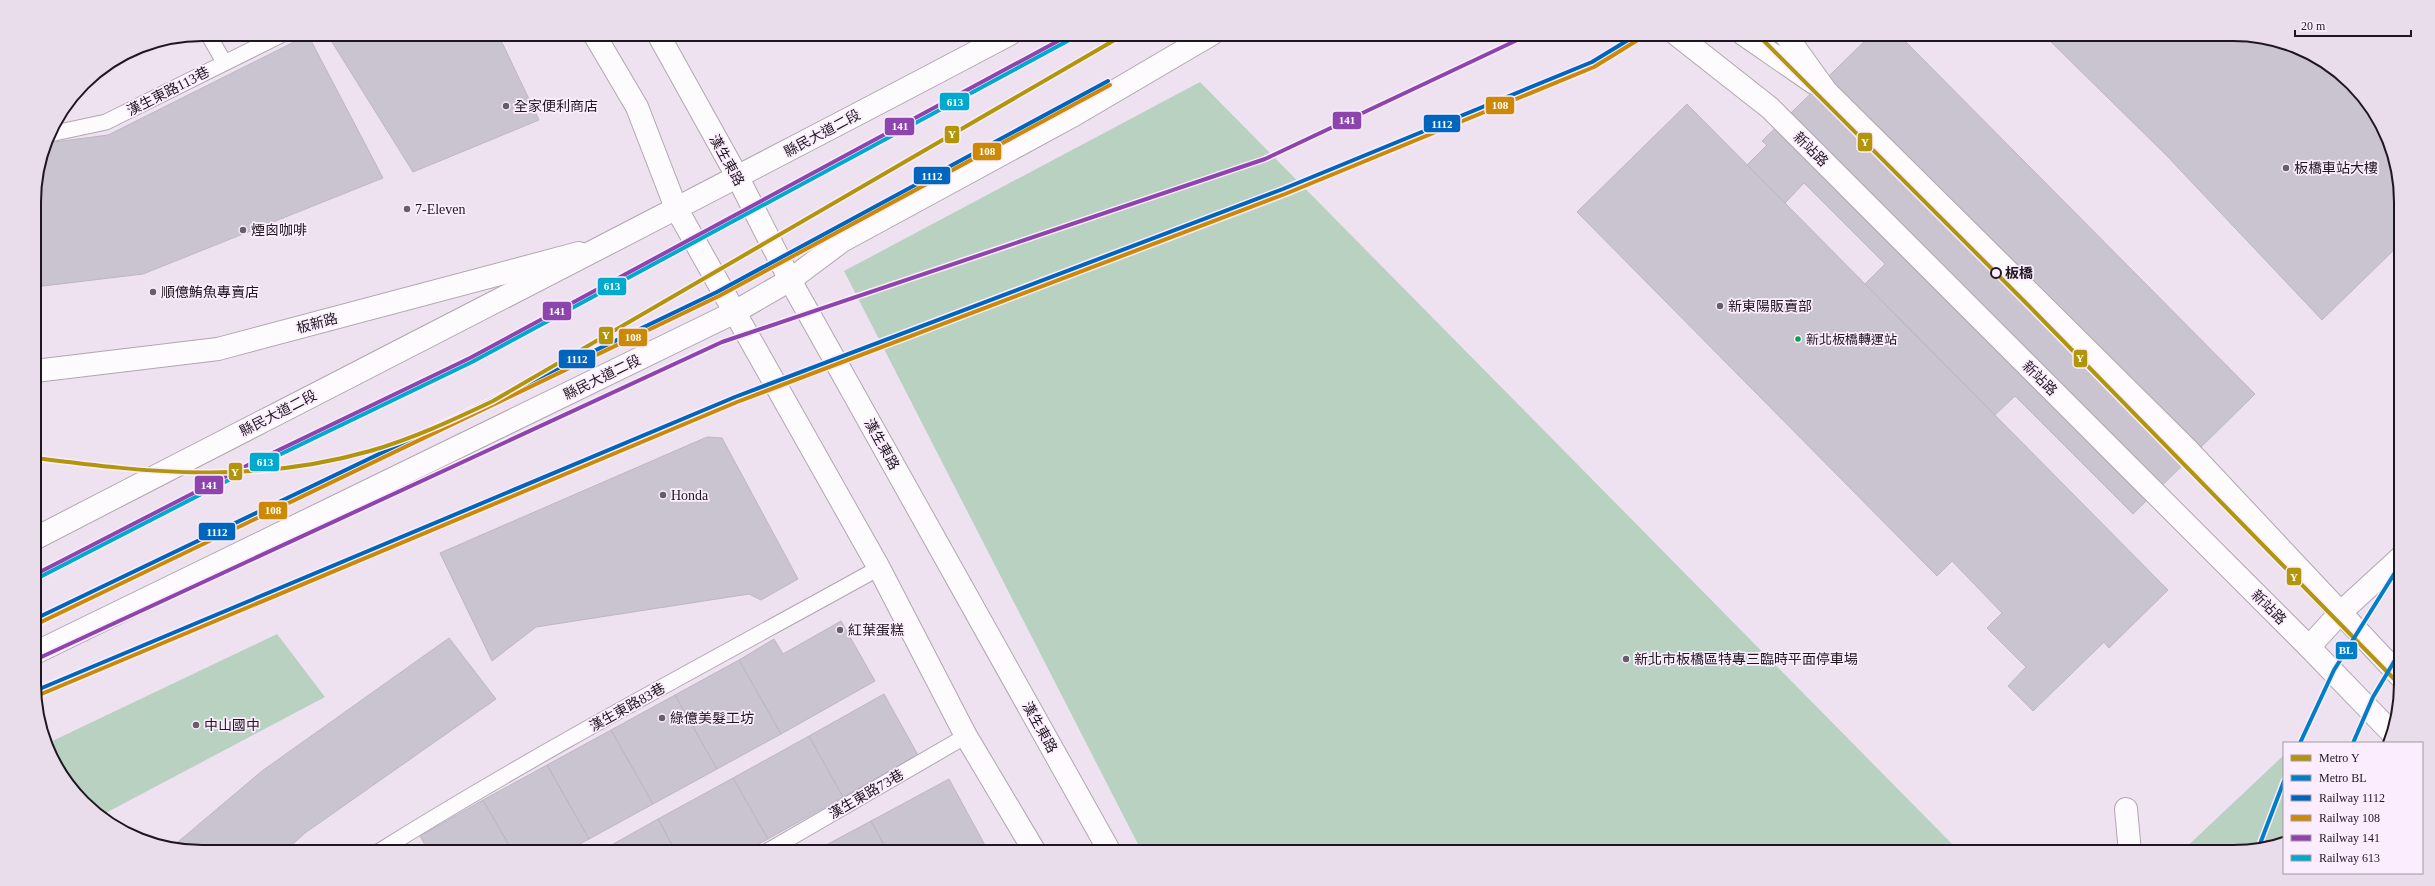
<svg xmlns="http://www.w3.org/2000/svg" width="2435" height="886" font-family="'Times New Roman','Noto Sans TC',serif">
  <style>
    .green { fill: #b8d1c1 }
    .building { fill: #cac4d0; stroke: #beb7c3 }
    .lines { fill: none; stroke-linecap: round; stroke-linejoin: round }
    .service-casing { stroke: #b0a6b1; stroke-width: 17 }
    .minor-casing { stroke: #b0a6b1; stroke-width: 24 }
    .tertiary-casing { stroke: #b0a6b1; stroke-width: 24 }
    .secondary-casing { stroke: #b0a6b1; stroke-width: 24 }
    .service { stroke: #fdfbfd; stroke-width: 15 }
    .minor { stroke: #fdfbfd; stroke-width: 22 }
    .tertiary { stroke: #fdfbfd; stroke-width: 22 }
    .secondary { stroke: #fdfbfd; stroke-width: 22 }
    .rail-1-casing { stroke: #fbedfd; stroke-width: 7 }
    .rail-2-casing { stroke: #fbedfd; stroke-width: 7 }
    .rail-3-casing { stroke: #fbedfd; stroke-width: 7 }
    .rail-4-casing { stroke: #fbedfd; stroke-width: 7 }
    .rail-1 { stroke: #0065bd; stroke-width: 4 }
    .rail-2 { stroke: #cc8906; stroke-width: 4 }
    .rail-3 { stroke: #8e44ad; stroke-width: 4 }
    .rail-4 { stroke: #00a9ce; stroke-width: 4 }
    .metro-1-casing { stroke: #fbedfd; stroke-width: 7 }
    .metro-2-casing { stroke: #fbedfd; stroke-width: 7 }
    .metro-1 { stroke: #b1950b; stroke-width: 4 }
    .metro-2 { stroke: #007ec7; stroke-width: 4 }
    .poi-dot { fill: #685e69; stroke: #fbedfd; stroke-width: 1.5 }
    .stop-dot { fill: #fbedfd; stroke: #1f1720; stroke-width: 2 }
    .bus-dot { fill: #00a651; stroke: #fbedfd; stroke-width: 1.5 }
    .labels { text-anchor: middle; stroke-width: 3.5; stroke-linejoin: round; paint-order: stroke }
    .bus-label { font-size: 13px; fill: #1f1720; stroke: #fbedfd; text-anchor: start }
    .street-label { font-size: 14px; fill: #1f1720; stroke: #fbedfd }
    .poi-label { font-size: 14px; fill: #1f1720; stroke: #fbedfd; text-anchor: start }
    .stop-label { font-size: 14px; font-weight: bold; fill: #1f1720; stroke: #fbedfd; text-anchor: start }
    .rim { fill: none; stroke: #1f1720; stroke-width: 2 }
    .line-badge { stroke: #fbedfd; stroke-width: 1.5 }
    .badge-label { font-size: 11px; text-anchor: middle; font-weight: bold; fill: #fff }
  </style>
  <rect width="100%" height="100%" fill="#efe2f0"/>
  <path class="green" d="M1200,82L1960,852H1142L844,271Z
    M277,634L325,697L100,816C77,796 56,774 46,744Z
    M2284,755V844L2244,852H2181Z"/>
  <path class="building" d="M327,34H498L539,120L413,172Z
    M1872,34H1898L2255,394L2133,514L2015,396L1995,415L1865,284L1885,264L1804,183L1785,203L1747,165L1767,145L1762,141Z
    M2043,34H2233L2287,43L2327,62L2360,91L2384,128L2400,180V244L2322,320L2166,155Z
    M308,35L383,178L143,274L35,287L34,191L47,143L108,135Z
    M1687,104L2168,590L2109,648L2104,642L2033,711L2008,686L2026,667L1987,628L2002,613L1952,561L1937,576L1577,212Z
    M707,437L722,438L798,579L761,600L749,594L536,627L492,661L440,553Z
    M841,621L875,681L781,734L739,660L774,639L783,654Z
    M449,638L496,699L305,833L284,852H202L172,847L262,771Z
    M739,660L781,734L717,769L675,695Z
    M884,694L918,755L843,797L809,736Z
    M675,695L717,769L653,804L611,730Z
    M611,730L653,804L589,839L547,765Z
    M809,736L843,797L768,839L733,778Z
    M547,765L589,839L566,852H513L483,800Z
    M733,778L768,839L744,852H676L658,819Z
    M949,779L986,847L978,852H888L871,821Z
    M483,800L513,852H429L420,836Z
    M658,819L676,852H599Z
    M871,821L888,852H813Z
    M427,848L429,852H419Z"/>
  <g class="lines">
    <g class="service-casing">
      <path id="service" d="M208,34L224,62
        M50,134L106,122L283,34
        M378,852C541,750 711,661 879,568
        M766,852L966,736"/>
    </g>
    <g class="minor-casing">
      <path id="minor" d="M35,371L218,349L579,253
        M2309,647L2340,613L2401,557
        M2126,809L2130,852"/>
    </g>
    <g class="tertiary-casing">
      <path id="tertiary" d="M594,34L637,107L676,208L879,568L966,736L1035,852
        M658,34L738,178L790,280L1110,852
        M1676,34L1770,108L2309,647L2393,734
        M1743,34L1814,83
        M1785,34L1826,91L2187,449L2401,677"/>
    </g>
    <g class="secondary-casing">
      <path id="secondary" d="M36,538C361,370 687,205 1010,34
        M37,652L733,313L790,280L842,241L1074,115L1212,34"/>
    </g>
    <use href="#service" class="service"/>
    <use href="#minor" class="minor"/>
    <use href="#tertiary" class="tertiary"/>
    <use href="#secondary" class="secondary"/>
    <g class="rail-1-casing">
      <path id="rail-1" d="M37,618L717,292L1108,81
        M37,690L735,397L1283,189L1592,62L1638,34"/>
    </g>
    <g class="rail-2-casing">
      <path id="rail-2" d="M39,623L719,296L1110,85
        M39,695L737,402L1285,194L1594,67L1641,38"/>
    </g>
    <g class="rail-3-casing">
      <path id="rail-3" d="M36,574L250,464L470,358L1071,34
        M37,659L722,342L1265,159L1530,34"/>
    </g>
    <g class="rail-4-casing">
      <path id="rail-4" d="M38,578L252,468L472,362L1073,38"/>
    </g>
    <use href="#rail-1" class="rail-1"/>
    <use href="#rail-2" class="rail-2"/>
    <use href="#rail-3" class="rail-3"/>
    <use href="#rail-4" class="rail-4"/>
    <g class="metro-1-casing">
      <path id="metro-1" d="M1757,34L2024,301L2401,686
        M36,458C152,473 254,484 370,451C412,439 453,420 493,401L1125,34"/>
    </g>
    <g class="metro-2-casing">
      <path id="metro-2" d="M2300,743L2334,670L2401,563
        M2353,743L2373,697L2401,650
        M2258,849L2284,781"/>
    </g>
    <use href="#metro-1" class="metro-1"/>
    <use href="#metro-2" class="metro-2"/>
  </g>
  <g class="poi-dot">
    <circle cx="506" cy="106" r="4"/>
    <circle cx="2286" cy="168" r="4"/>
    <circle cx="407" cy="209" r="4"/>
    <circle cx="243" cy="230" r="4"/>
    <circle cx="153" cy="292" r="4"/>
    <circle cx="1720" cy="306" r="4"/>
    <circle cx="663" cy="495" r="4"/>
    <circle cx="840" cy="630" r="4"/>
    <circle cx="1626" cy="659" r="4"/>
    <circle cx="662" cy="718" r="4"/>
    <circle cx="196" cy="725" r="4"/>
  </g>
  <circle class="stop-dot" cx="1996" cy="273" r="5"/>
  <circle class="bus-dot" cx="1798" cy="339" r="3.5"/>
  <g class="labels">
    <g class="bus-label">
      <text x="1806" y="344">新北板橋轉運站</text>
    </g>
    <g class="street-label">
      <text transform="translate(168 91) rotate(-27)" y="5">漢生東路113巷</text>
      <text transform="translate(822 133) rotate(-28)" y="5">縣民大道二段</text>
      <text transform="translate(1811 149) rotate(45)" y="5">新站路</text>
      <text transform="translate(727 160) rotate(61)" y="5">漢生東路</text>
      <text transform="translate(317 323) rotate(-15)" y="5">板新路</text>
      <text transform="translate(602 377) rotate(-26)" y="5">縣民大道二段</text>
      <text transform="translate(2040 378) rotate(45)" y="5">新站路</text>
      <text transform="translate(278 413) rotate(-27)" y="5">縣民大道二段</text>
      <text transform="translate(882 444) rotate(61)" y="5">漢生東路</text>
      <text transform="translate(2269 607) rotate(45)" y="5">新站路</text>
      <text transform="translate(627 707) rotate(-29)" y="5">漢生東路83巷</text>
      <text transform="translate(1040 727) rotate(61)" y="5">漢生東路</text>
      <text transform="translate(866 794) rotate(-30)" y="5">漢生東路73巷</text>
    </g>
    <g class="poi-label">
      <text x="514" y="111">全家便利商店</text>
      <text x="2294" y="173">板橋車站大樓</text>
      <text x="415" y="214">7-Eleven</text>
      <text x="251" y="235">煙囪咖啡</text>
      <text x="161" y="297">順億鮪魚專賣店</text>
      <text x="1728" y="311">新東陽販賣部</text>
      <text x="671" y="500">Honda</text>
      <text x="848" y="635">紅葉蛋糕</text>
      <text x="1634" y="664">新北市板橋區特專三臨時平面停車場</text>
      <text x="670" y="723">綠億美髮工坊</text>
      <text x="204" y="730">中山國中</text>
    </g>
    <g class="stop-label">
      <text x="2005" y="278">板橋</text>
    </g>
  </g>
  <path d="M0 0H2435V886H0ZM202 41H2233A161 161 0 0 1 2394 202V684A161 161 0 0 1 2233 845H202A161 161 0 0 1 41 684V202A161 161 0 0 1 202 41Z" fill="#e9dceb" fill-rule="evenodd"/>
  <path class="rim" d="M202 41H2233A161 161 0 0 1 2394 202V684A161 161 0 0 1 2233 845H202A161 161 0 0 1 41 684V202A161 161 0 0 1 202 41Z"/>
  <g class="line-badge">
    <rect x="939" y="92" width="31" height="19" rx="4" fill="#00a9ce"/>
    <rect x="1485" y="96" width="30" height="19" rx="4" fill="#cc8906"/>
    <rect x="1332" y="111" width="30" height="19" rx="4" fill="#8e44ad"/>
    <rect x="1423" y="114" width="38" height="19" rx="4" fill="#0065bd"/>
    <rect x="884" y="117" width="31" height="19" rx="4" fill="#8e44ad"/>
    <rect x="944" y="125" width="16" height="19" rx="4" fill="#b1950b"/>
    <rect x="1857" y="132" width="16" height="20" rx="4" fill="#b1950b"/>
    <rect x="972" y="142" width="30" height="19" rx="4" fill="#cc8906"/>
    <rect x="913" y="166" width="38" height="19" rx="4" fill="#0065bd"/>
    <rect x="597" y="277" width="30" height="19" rx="4" fill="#00a9ce"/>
    <rect x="542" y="301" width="30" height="20" rx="4" fill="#8e44ad"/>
    <rect x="598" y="326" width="16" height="19" rx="4" fill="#b1950b"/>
    <rect x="618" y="328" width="30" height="19" rx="4" fill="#cc8906"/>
    <rect x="2073" y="349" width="15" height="19" rx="4" fill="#b1950b"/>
    <rect x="558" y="349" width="38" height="20" rx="4" fill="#0065bd"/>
    <rect x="249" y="452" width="31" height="20" rx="4" fill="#00a9ce"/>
    <rect x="228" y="462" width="15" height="19" rx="4" fill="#b1950b"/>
    <rect x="194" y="475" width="30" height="20" rx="4" fill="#8e44ad"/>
    <rect x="258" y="501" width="30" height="19" rx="4" fill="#cc8906"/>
    <rect x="198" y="522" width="38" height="19" rx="4" fill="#0065bd"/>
    <rect x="2286" y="567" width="16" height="19" rx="4" fill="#b1950b"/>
    <rect x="2335" y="641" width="23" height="19" rx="4" fill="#007ec7"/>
  </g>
  <g class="badge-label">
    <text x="955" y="106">613</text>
    <text x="1500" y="109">108</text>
    <text x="1347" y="124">141</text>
    <text x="1442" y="128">1112</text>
    <text x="900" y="130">141</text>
    <text x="952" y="138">Y</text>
    <text x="1865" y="146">Y</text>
    <text x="987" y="155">108</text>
    <text x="932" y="180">1112</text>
    <text x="612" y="290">613</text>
    <text x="557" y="315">141</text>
    <text x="606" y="339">Y</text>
    <text x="633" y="341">108</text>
    <text x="2080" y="362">Y</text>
    <text x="577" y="363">1112</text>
    <text x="265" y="466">613</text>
    <text x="235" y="476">Y</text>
    <text x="209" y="489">141</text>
    <text x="273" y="514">108</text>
    <text x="217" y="536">1112</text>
    <text x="2294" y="581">Y</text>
    <text x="2346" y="654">BL</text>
  </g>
  <rect x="2283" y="742" width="140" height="132" fill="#fbedfd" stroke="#a397a5"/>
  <rect x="2291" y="755" width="20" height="6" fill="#b1950b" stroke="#a397a5"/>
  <text x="2319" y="762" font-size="12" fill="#1f1720">Metro Y</text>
  <rect x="2291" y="775" width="20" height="6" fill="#007ec7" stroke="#a397a5"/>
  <text x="2319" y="782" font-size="12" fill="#1f1720">Metro BL</text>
  <rect x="2291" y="795" width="20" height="6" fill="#0065bd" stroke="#a397a5"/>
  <text x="2319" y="802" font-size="12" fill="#1f1720">Railway 1112</text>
  <rect x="2291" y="815" width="20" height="6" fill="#cc8906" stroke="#a397a5"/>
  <text x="2319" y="822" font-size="12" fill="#1f1720">Railway 108</text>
  <rect x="2291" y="835" width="20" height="6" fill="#8e44ad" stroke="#a397a5"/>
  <text x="2319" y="842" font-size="12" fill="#1f1720">Railway 141</text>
  <rect x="2291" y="855" width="20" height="6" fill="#00a9ce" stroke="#a397a5"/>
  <text x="2319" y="862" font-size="12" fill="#1f1720">Railway 613</text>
  <path d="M2295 30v6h116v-6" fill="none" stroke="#1f1720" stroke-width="2"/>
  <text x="2301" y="30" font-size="12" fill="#1f1720" stroke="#fbedfd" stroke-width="3" paint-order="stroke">20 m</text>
</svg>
